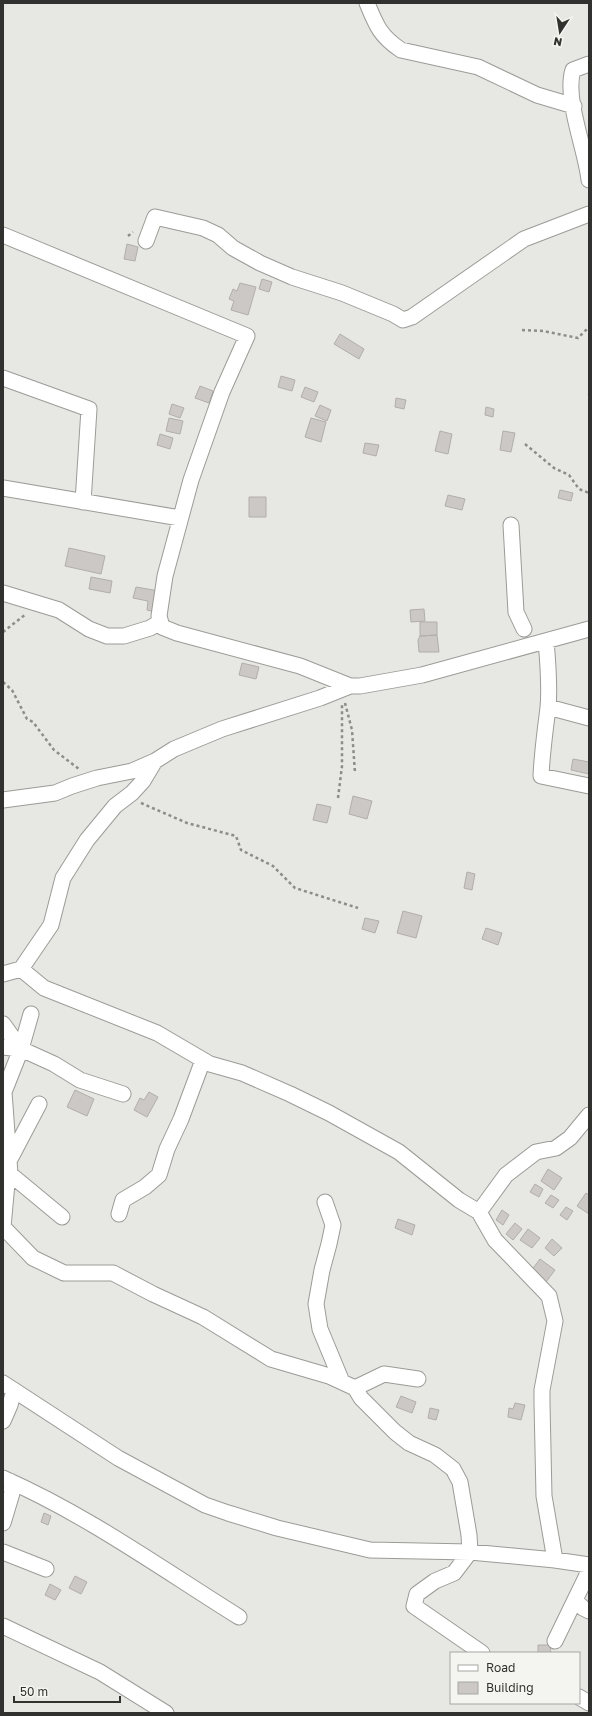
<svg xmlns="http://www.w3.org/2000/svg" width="592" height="1716" font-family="'Golos Text',sans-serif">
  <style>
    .building { fill: #cbc8c6; stroke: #b1aeab }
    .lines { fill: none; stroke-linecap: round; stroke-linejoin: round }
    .minor-casing { stroke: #9b9b97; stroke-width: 17 }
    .path { stroke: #8c8c89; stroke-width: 2.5; stroke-dasharray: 3 3; stroke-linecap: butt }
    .minor { stroke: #fff; stroke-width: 15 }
  </style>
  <rect width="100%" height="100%" fill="#e7e7e3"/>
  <path class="building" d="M127,244L138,247L135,261L124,259Z
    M262,279L272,282L269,292L259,289Z
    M240,283L256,287L248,315L231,310L234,301L229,299L233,289L237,291Z
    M340,334L364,349L359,359L334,344Z
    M281,376L295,380L292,391L278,387Z
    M200,386L213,391L209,403L195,398Z
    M305,387L318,392L314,402L301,397Z
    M396,398L406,400L404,409L395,407Z
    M172,404L184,408L180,418L169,414Z
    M320,405L331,410L327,421L315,416Z
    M486,407L494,409L493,417L485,415Z
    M169,418L183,421L180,434L166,431Z
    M311,418L326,422L321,442L305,437Z
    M440,431L452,434L448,454L435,451Z
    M503,431L515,433L511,452L500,450Z
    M160,434L173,438L170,449L157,445Z
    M365,443L379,445L376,456L363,453Z
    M560,490L573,493L571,501L558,498Z
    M448,495L465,499L462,510L445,506Z
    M249,497H266V517H249Z
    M69,548L105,556L101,574L65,566Z
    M91,577L112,581L110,593L89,589Z
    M136,587L159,591L155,612L147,610L148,601L133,598Z
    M424,609L425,621L411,622L410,610Z
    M420,622H437V635L420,636Z
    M437,635L439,652H419L418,640L420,636Z
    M242,663L259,667L256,679L239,675Z
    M573,759L589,762V774L571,770Z
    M353,796L372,801L367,819L349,814Z
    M317,804L331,807L327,823L313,820Z
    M467,872L475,874L472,890L464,888Z
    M403,911L422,916L416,938L397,933Z
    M365,918L379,921L375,933L362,929Z
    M486,928L502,933L498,945L482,939Z
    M75,1090L94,1099L87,1116L67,1107Z
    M149,1092L158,1097L147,1117L134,1110L140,1098L144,1100Z
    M548,1169L562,1178L554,1190L541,1181Z
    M535,1184L543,1189L539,1197L530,1192Z
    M586,1193L589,1195V1214L577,1206Z
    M551,1195L559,1200L553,1208L545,1203Z
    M566,1207L573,1211L567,1220L560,1215Z
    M502,1210L509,1215L503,1225L496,1220Z
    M398,1219L415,1225L412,1235L395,1228Z
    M515,1223L522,1229L513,1240L506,1234Z
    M528,1229L540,1238L532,1248L520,1240Z
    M552,1239L562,1248L554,1256L545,1248Z
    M540,1259L555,1270L546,1282L531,1271Z
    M401,1396L416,1402L412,1413L396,1407Z
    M515,1403L525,1405L521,1420L508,1417L509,1408L513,1409Z
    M430,1408L439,1410L436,1420L428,1418Z
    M44,1513L51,1516L48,1525L41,1522Z
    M75,1576L87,1582L81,1594L69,1588Z
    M50,1584L61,1590L55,1600L45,1595Z
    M538,1645H550L551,1653H538Z"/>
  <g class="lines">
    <g class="minor-casing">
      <path id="minor" d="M367,3C376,25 380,36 401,50L478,67L537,95L574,106
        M589,64L573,70C564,98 586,150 589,180
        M3,235L247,336L222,392L191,480L165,576L159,616L162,627L177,633L300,666L350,686H360L422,675L589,629
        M146,241L155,217L203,228L218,235L233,248L260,263L292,277L342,293L393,314L403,320L412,317L524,239L589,214
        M3,378L89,409L83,502
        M3,488L180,518
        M511,525L516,612L524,629
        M3,593L59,610L89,629L107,636H124L150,628L160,622
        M546,641C548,663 550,686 548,708C545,731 542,753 541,776L589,786
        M548,707L589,718
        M3,800L55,793L72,786L97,778L132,771L155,761
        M21,969L44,988L157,1033L210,1064L242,1073L290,1094L329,1113L399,1152L459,1200L479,1212L495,1240L549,1296L555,1321L542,1390V1403L544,1496L555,1560
        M3,974L21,969L51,925L63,878L87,840L115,806L132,793L143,781L155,761L174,749L222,729L320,698L350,686
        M31,1014L21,1049L4,1092L10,1174L62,1217
        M3,1024L21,1049
        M3,1047L21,1049L54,1064L80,1080L123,1094
        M39,1104L9,1161L3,1227L33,1258L64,1273H113L153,1294L203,1317L271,1359L329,1376L355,1388L361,1398L395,1432L409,1443L435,1455L453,1469L460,1482L469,1535L470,1552L454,1573L435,1581L417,1594L414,1606L482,1653
        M325,1202L333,1225L329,1244L322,1270L316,1304L320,1329L342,1382
        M479,1212L506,1175L536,1152L556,1148L570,1138L589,1115
        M119,1214L123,1200L145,1187L159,1175L167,1149L181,1119L203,1060
        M3,1383L118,1458L205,1505L228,1513L277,1528L370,1550L470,1552L555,1560L589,1565
        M355,1388L384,1374L418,1379
        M3,1421L10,1405L14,1390
        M3,1478C87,1515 162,1569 239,1617
        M3,1523L12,1493L10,1481
        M3,1552L46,1569
        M575,1600L583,1608L589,1611
        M3,1626L100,1672L166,1713
        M555,1641L589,1571
        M579,1697L589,1703"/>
    </g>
    <path class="path" d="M128,236L133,232
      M522,330L543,331L578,338L589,327
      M589,395V394
      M525,444L554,468L569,475L579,489L589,493
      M3,632L26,614
      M3,682L12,690L27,719L33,722L54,750L79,769
      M345,703L352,730L355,773
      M338,798L342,766V704
      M141,803L187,823L236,836L241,850L273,866L295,888L358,908"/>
    <use href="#minor" class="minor"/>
  </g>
  <rect width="592" height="1716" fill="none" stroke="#31312f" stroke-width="8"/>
  <rect x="450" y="1652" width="130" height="52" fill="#f4f4f1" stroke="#a6a6a3"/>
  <rect x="458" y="1665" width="20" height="6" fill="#ffffff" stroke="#a6a6a3"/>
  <text x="486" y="1672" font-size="12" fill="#31312f">Road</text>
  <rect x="458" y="1682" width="20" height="12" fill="#cbc8c6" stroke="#a6a6a3"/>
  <text x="486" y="1692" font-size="12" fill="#31312f">Building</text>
  <g transform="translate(560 32) rotate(192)" stroke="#f4f4f1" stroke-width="3" paint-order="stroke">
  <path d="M0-3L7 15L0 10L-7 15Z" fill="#31312f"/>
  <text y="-6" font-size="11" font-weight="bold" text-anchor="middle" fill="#31312f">N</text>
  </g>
  <path d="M14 1696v6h106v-6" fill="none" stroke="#31312f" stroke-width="2"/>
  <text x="20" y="1696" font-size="12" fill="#31312f" stroke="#f4f4f1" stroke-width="3" paint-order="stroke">50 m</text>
</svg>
